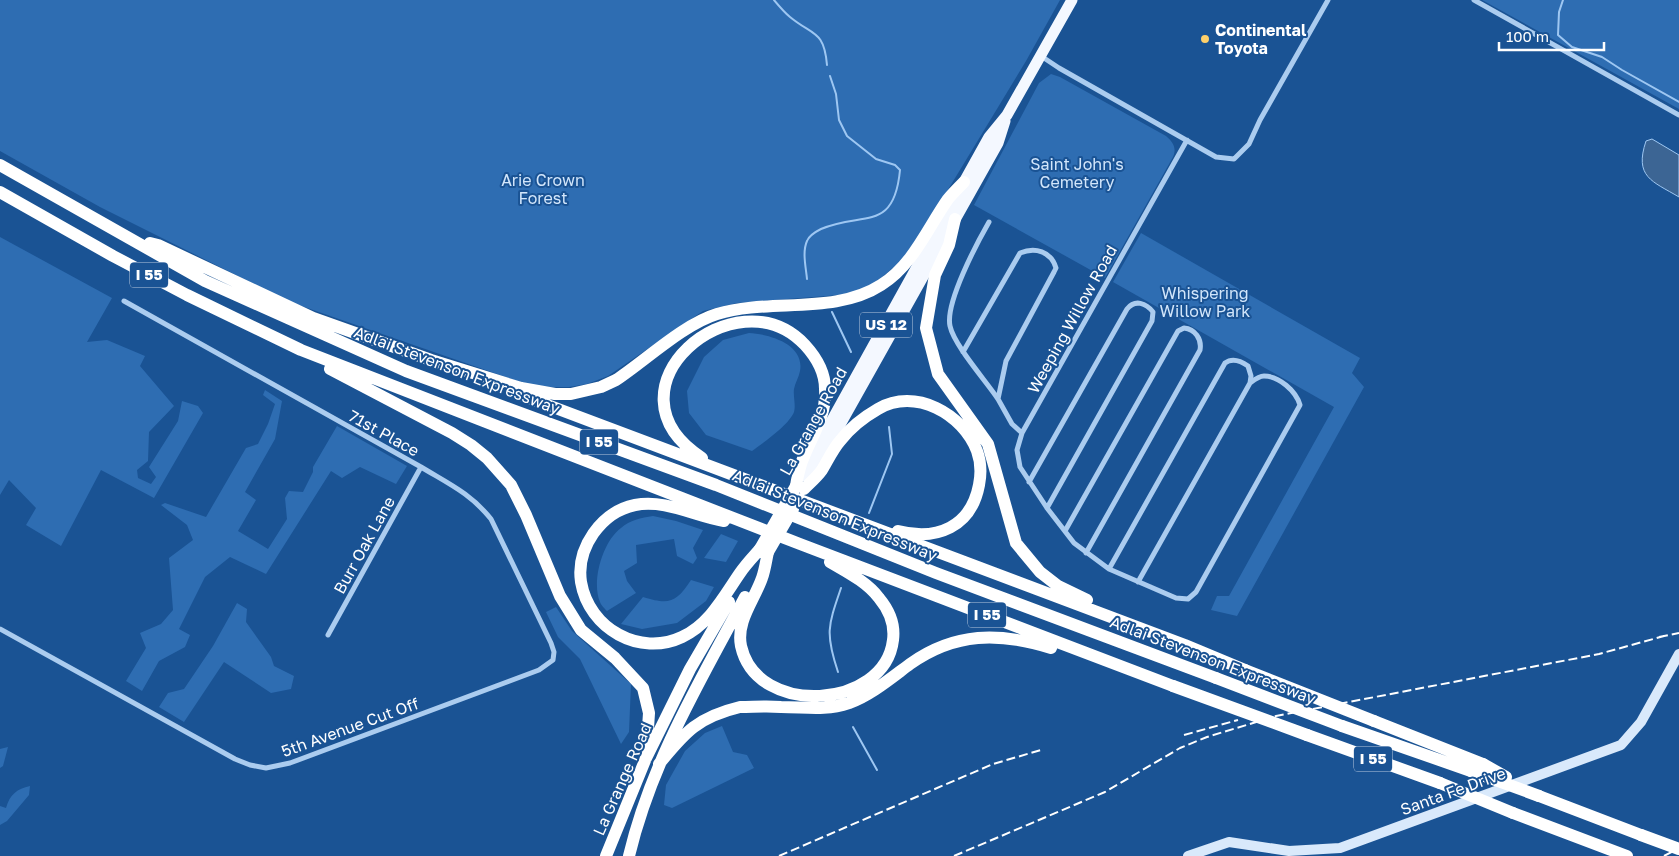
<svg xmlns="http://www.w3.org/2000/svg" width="1679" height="856" font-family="'Golos Text',sans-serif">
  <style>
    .green { fill: #2e6db2 }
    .water { fill: #3c6594; stroke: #9ec7f2 }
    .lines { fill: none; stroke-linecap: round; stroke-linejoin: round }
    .stream { stroke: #9ec7f2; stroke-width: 2 }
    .street { stroke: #abccef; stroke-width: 5 }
    .secondary { stroke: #d9e9fb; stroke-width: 10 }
    .primary { stroke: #f4f8ff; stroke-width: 11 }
    .highway { stroke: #fff; stroke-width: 12 }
    .rail { stroke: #fff; stroke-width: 2; stroke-dasharray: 9 4; stroke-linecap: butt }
    .highway-bridge { stroke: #fff; stroke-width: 12 }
    .poi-dot { fill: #ffd06a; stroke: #1a5394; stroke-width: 2 }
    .labels { text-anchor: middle; stroke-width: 4; stroke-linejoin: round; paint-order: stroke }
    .shield { fill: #1a5394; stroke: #bacbdf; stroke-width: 1 }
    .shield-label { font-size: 15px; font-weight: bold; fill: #fff }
    .poi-label { font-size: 16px; font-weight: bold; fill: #fff; stroke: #1a5394; text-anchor: start }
    .park-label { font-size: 16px; fill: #d2e6fb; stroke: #1a5394 }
    .street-label { font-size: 16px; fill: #fff; stroke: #1a5394 }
  </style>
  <rect width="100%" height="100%" fill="#1a5394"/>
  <path class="green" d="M0,0H1060L1026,61L929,221L901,261L882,277L863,290L839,295L737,303L703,311L608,376L587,384L569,387H551L529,385L290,302L100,207L0,151Z
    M1482,0H1679V109Z
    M1051,74L1060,77L1166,136C1173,142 1177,148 1173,157L1105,278L974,205L1039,83Z
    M1141,233L1360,358L1352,373L1364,387L1237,616L1211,610L1217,596H1229L1334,407L1113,282Z
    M0,237L112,298L87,342L107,340L145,356L140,366L174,406L149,432L148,461L137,470L138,478L151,484L156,477L149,467L178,421L182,401L198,406L203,413L154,498L101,470L61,546L26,525L36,508L9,480L0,495Z
    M749,333C769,334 805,344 800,371C799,377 795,383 794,389C793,396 796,406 794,412C789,425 763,443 752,451L706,435L689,413L687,391L704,357L723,340Z
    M265,390L282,401L275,439L245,492L256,500L238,531L268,549L287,519L285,498L289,491L303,492L313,472V467L337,426L407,466L396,484L360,467L342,478L331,471L266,574L230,557L205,577L179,629L190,635L185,647L159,661L142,691L126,681L146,648L140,633L161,624L173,610L169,558L193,540L187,525L161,505L165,503L206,517L246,448L258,444L268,424L275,404L263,395Z
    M653,516L676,521L703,530L693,548L697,558L693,564L677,556L674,539L636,545L637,563L624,571L627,581L636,593L607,611C605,609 601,605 600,602C591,581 603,541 621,528C630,520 641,518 653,516Z
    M721,534L738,541L726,562L704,558Z
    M691,580L714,587L706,601L677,623L642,629L621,624L643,597C669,605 676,603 691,580Z
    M237,603L247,609L246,622L271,657L274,666L294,676L291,689L271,693L224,662L184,722L159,707L168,693L184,689L213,646Z
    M556,607L572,631L631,684L629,732L621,744L580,659L558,637L546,612Z
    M722,726L733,752L747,755L754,768L672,808L664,805L666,785L685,751L705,733Z
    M8,747L3,766L0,768V749Z
    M30,786L29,795L7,821L0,825V806L6,808C10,794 17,789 30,786Z"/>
  <path class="water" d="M1652,139L1679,155V197C1652,181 1634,177 1646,141Z"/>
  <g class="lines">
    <path class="stream" d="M774,0C779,6 784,12 790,17C813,36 824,30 827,65
      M1563,0L1559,12L1558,35L1572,47L1602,57L1622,70L1679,102
      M807,279C806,268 802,252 807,241C809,236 817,231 821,229C863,211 894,233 900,170L895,165L876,159L847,136L839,120L836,94L830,76
      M832,312L851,352
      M869,513L892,454L889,427
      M838,672C825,633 828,626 841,588
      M853,727L877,770"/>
    <path class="street" d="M1474,0L1679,115
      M1041,56L1059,68L1216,157L1234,159L1249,144L1260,120L1328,0
      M989,222C977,243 945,303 950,326C954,345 986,381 998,399
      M963,352L1020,253C1035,247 1051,251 1056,268L1054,272L1006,361L998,399L1012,424L1022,433
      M1029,482L1127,309C1135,299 1146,303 1153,312L1152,321L1047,508
      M1065,531L1178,331L1184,328C1195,329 1202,339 1200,350L1086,553
      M1109,569L1225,363C1233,357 1241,361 1248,366L1251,376L1250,383C1254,380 1259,376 1264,376C1279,376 1296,391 1300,405L1196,592L1188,599L1176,598L1109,569L1074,543L1047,508L1020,467L1017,450L1022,433L1187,140
      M1138,582L1250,383
      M0,629L235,759L250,765L266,768L290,763L539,670L553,660L554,652L551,643L491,519C470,493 449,484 421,467L124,301
      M328,635L421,467"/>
    <path class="secondary" d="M1188,856L1229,842L1289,851L1340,848L1621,745L1641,722L1679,654"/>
    <path class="primary" d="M801,476L964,182L989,137L1007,115L1072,0
      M809,480L998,143L1005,121"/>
    <path class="highway" d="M0,165L205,281L406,371L716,485L936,573L1216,678
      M0,192L113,256L187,295L301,350L800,544L1173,686
      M955,219L949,245L935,275L926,328L938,374L988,444L1016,543L1040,572L1058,586L1087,600
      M150,243L158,245L313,318L431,360L521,388L555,394H571L601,387L616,380C646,360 684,324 717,314C769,298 835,315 881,285C913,265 927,229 948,199C953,193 959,187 964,182
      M330,369L452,433L471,445L487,458L511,485L526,515L560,596L581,630L615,658L643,688L649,713L646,758
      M521,395L1185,645L1245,670
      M702,458C596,389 736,271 805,345C816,357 825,373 825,389C827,417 810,438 801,464C799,471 797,479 796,486
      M804,489C810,483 817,477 822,470C828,460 833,449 840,441C850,428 864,417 878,409C915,387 963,414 977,451C981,462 981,475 979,485C971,527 937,541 898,531
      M724,521C695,516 665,499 635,505C601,512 576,548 581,582C589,629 640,657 682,637C710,624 724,596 740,573C746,564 753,557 760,549
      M768,552C766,561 765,570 762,578C754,601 736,621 741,646C757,718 885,709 893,640C895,625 889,610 879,598C867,582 847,572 830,562
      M1374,721L1483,764
      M1342,726L1471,771
      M1307,735L1440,783
      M659,764C685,732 698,717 740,707C753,707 767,706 781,707C806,707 825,711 849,703C871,695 891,678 910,664C955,632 999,632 1051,648
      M1539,796L1641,835
      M1513,813L1627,856
      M606,856L646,758L690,669L729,602
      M629,856C651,763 700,681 745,597"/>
    <path class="rail" d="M1659,637L1679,633
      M1184,735L1238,720
      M779,856L993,764L1041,750
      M954,856L1105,792L1180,748L1207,737L1276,716L1599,654L1664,636
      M1664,856L1679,848"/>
    <path class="highway-bridge" d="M760,549L796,486
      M768,552L793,509
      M1245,670L1374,721
      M1216,678L1342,726
      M1173,686L1307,735
      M1483,764L1506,777
      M1471,771L1539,796
      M1440,783L1513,813
      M1641,835L1679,849"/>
  </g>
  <circle class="poi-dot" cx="1205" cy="39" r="5"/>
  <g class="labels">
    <g class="shield">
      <rect x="130" y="262.5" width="38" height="25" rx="4"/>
      <rect x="860" y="312.5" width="52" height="25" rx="4"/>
      <rect x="580" y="429.5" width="38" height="25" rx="4"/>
      <rect x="968" y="602.5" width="38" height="25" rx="4"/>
      <rect x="1354" y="746.5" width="38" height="25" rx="4"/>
    </g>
    <g class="shield-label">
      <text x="149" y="280">I 55</text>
      <text x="886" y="330">US 12</text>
      <text x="599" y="447">I 55</text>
      <text x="987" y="620">I 55</text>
      <text x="1373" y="764">I 55</text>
    </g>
    <g class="poi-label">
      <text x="1215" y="36">Continental<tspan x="1215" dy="18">Toyota</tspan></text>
    </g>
    <g class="park-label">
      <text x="1077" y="170">Saint John's<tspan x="1077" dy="18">Cemetery</tspan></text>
      <text x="543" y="186">Arie Crown<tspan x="543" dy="18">Forest</tspan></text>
      <text x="1205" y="299">Whispering<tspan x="1205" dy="18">Willow Park</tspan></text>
    </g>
    <g class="street-label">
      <text transform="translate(1072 319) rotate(-61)" y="6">Weeping Willow Road</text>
      <text transform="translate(457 370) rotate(21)" y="6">Adlai Stevenson Expressway</text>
      <text transform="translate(813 421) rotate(-61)" y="6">La Grange Road</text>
      <text transform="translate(384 433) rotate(29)" y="6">71st Place</text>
      <text transform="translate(835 515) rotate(22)" y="6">Adlai Stevenson Expressway</text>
      <text transform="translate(364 545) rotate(-61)" y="6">Burr Oak Lane</text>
      <text transform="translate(1213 660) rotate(21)" y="6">Adlai Stevenson Expressway</text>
      <text transform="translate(350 727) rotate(-20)" y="6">5th Avenue Cut Off</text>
      <text transform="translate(622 779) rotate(-66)" y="6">La Grange Road</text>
      <text transform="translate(1453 791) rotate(-20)" y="6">Santa Fe Drive</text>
    </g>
  </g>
  <path d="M1499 42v8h105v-8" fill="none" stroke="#ffffff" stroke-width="2.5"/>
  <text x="1506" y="42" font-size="15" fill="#ffffff" stroke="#1a5394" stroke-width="4" paint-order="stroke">100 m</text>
</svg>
